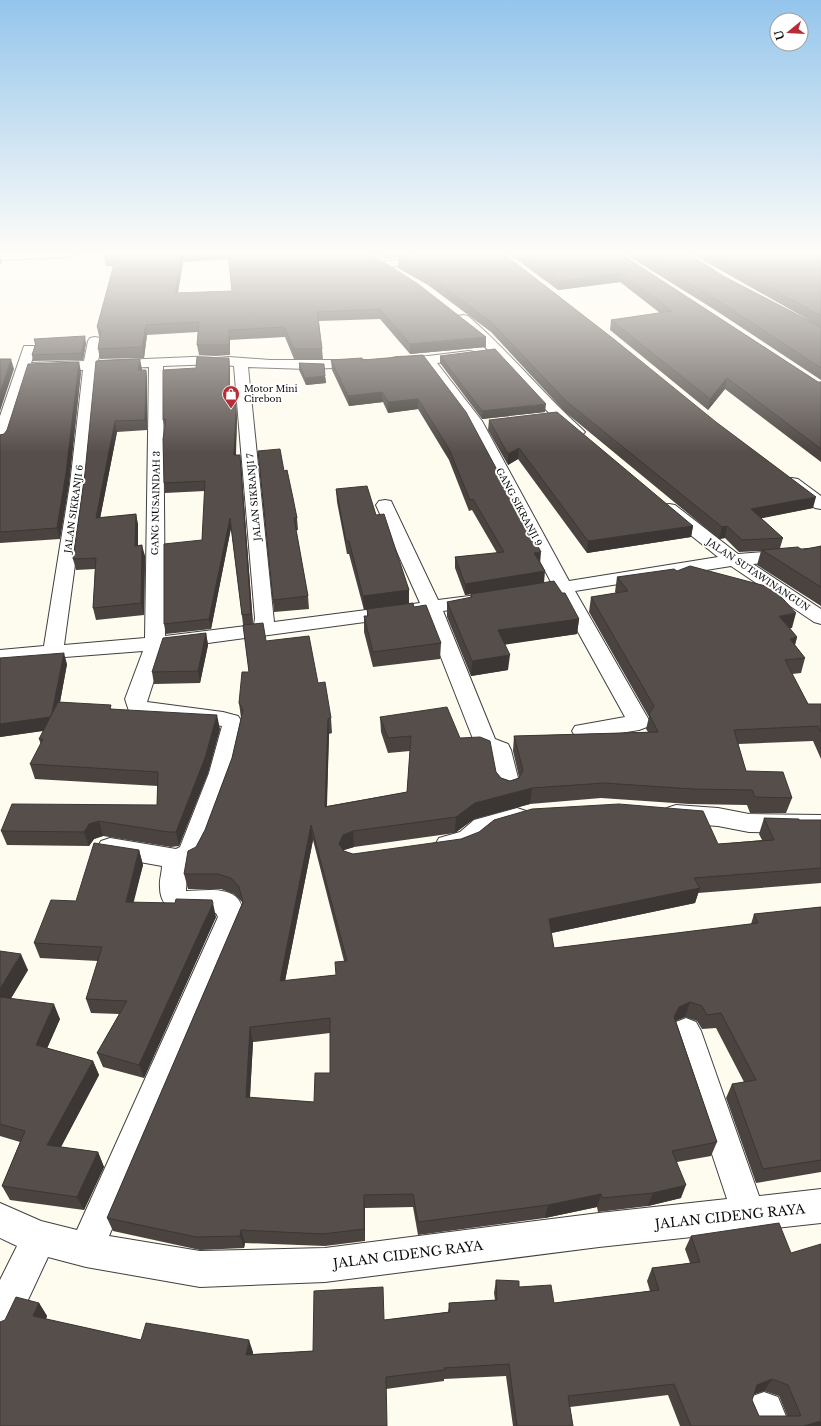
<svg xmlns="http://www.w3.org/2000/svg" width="821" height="1426" font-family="'Libre Baskerville',serif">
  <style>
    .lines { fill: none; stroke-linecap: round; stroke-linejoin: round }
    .minor-casing { stroke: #404040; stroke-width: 2 }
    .minor { fill: #fff; fill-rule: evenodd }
    .wall { fill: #4a4340; fill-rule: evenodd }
    .shaded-wall { fill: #3c3734 }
    .building { fill: #564e4a; stroke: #3c3734; fill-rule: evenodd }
    .labels { text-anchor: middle; stroke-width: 4; stroke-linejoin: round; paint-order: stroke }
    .far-poi-label { font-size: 9px; fill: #0d0d0d; stroke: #fff; text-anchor: start }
    .far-street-label { font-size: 9px; fill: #0d0d0d; stroke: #fff }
    .near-street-label { font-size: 13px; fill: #0d0d0d; stroke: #fff }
  </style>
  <rect width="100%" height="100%" fill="#fefbef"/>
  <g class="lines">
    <g class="minor-casing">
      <path id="minor" d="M0,254H76L70,257L0,260Z
        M436,254H463L457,257L384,268L378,265L384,262Z
        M463,315L468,316C509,351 542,393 582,429L585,432L582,435H572C532,399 499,357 458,322L457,319L458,316Z
        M95,337L100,338L102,341L98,361L216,356L270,360H366L368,363L366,366L361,367L307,369L248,367L274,622L420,603L376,505L379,501L385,500L391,501L438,600L477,595L484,597L487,601L484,605L443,611L495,739L508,744L511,750L520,786L516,792L508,795L500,792L496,786L490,755L478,750L475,744L424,614L164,649L147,702L223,712L238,716L244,725L233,773L207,845L198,861L188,867L186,889V891C200,891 228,886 238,899C242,904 243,911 244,917L109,1236L200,1251L325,1248L599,1213L727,1199L671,1031L676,1022L686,1018L696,1022L701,1031L759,1196L821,1189V1223L599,1247L325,1282L200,1287L86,1267L48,1257L13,1332L0,1337V1280L17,1246L0,1238V1203L41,1221L77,1230L218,917L216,913C195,913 160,919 160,887C159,880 162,873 162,866L101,855L97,848L101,841L110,838L176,849L180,847L209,773L222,726L146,716L129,711L125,699L143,651L0,662V650L44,646L70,484L83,370L29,372L8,440L6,443L0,445V416L24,346H34L36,349L31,363L84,361L88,341L90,338ZM216,364L234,366L255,618L254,625L165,636L163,366ZM149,367L145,638L64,645L86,484L97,369Z
        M469,351L474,352L476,355L474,358L437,363L482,421L569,581L718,557L663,513L660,509L663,505L669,504L675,505L738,554L821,548V558L753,564L821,609V624L814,622L731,566L575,591L650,722L647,727L639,730L583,739L575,736L572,731L575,726L625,717L557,594L529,599L522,597L519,593L522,589L552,584L467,422L424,364H392L390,361L392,358L397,357L428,356Z
        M792,478L798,479L821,496V509L815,508L786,487L784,483L786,479Z
        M676,805L718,808L749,814L821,815V833L749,832L718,826L676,823L667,820L664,814L667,808Z
        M517,808L526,811L529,817L526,823L492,834L477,846L448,855L439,852L435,845L439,838L460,832L474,820Z
        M764,1392L778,1397L790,1426H751L745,1411L750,1397Z"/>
    </g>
    <use href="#minor" class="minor"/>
  </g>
  <path class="wall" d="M105,254H371L486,337V347L410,354L380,319L319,321L322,349L323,359H294L285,337L230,340V355H199L197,345L198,332L147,335L144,358L100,359L98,349L100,338L99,336L97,327L114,266H106L104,257ZM229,259L232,291L178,293L183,262Z
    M375,254H426L385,259Z
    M429,254L813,508L761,518L783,538L780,548L802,550L821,546V606L757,565L761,551L739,552L725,538L719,539L565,412L491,332L428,285L398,268V259Z
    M509,254H621L818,382H821V462L725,389L708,410L610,330L611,320L660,313L620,282L558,290Z
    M625,254H689L725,277L814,323L692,254H821V380L715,310Z
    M34,339L86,343L83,360L33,361L32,355L35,345Z
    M423,355L540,563L544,583L579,619L577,634L504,644L508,670L471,676L447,617V602L470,598L471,594L465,595L455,568V557L497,553L472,510L469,511L449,460L418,409L388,413L383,402L349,406L332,370L331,360H363Z
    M440,356L545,412L482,419L440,363Z
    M299,363L325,376L326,383L306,385L299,370Z
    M230,367V394L236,403L237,419L236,455L241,464L253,624L266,641L318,683L331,718L332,733L329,734L327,806L407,792L410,751L388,753L381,732L380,717L460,738L496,772L501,778L510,781L519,778V777L513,751L514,736L648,732L646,729L649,717L589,612L591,597L616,593L615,592L617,577L677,571L792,628H790L797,637L795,645L805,658L801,673L792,674L808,704H821V759L813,741L738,744L746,771L792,798L786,813H750L747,805L689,804L601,798L530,804L474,819L455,833L354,847L344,850L343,851L353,854L718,844L762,840L759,834L764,818L799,820H821V883L698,893L695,903L551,933L554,948L751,924L754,914L821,907V1172L756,1183L726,1098L732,1084L744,1082L716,1028L702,1029L697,1021L685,1017L676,1021L717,1142L711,1156L677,1162L681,1198L648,1206L598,1212L597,1207L545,1218L418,1235L413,1207L365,1208V1241L325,1246L245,1243L244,1248L200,1250L113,1231L107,1218L242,904V902L234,894L221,889H188L184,874L196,847L205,830L232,758L241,718L239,703L249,672L231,528L211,629L166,634L164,624L202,540L205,491L165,493L164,483L165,428L163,420ZM313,840L344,961L336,975L285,981ZM330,1033V1073L314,1102L250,1098L253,1042Z
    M142,369V370H146L147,379V430L117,432L100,518L136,514L138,525V545L145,556L144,615L96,620L93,608L95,569L76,570L73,559L85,473Z
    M81,372L69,484L60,539L0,543V435L4,434Z
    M489,420L693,526L691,537L587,553L518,459L508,465L488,430Z
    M258,451L284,471L297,518L298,530H296L308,596L309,609L274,612Z
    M336,489L376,515L409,590V604L414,607L441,643L440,659L373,667L364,632V616H367V609L364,610L349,554H347L337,502Z
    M206,633L208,645L200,683L154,684L152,672Z
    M0,658L67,664L60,702L113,709L220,729L208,773L179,846L171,847L103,836L94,839L89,846L7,845L1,831L157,805L158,786L35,779L30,764L41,745L39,739L43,731L0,737Z
    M139,850L143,865L133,902L216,917L144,1078L103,1067L97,1053L119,1014L91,1013L86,999L98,961L40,958L34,943L76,901Z
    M0,951L28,970L11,998L60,1019L47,1048L93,1061L99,1075L61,1147L98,1152L104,1167L84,1210L10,1200L2,1186L20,1142L0,1136Z
    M691,1236L821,1426H680L668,1395L570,1407L573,1426H513L506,1376L444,1379V1381L386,1389L5,1320L39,1303L47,1316L46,1319L141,1340L253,1352V1354L313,1351L384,1320L448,1312L449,1303L495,1300L494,1293L496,1280L519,1287L554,1303L650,1291L647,1281L652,1268L690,1263L685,1249ZM764,1391L779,1396L787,1416H759L752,1400L754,1394Z"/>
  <path class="shaded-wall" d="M0,254L2,261L0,266Z
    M181,254L183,262L176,303L175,293Z
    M385,254H426L385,259Z
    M621,273L620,282L558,290L559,281Z
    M146,325L147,335L144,358L142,347Z
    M229,330L230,340V355L229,345Z
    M85,336L86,343L83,360L81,353Z
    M486,337V347L410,354V344Z
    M229,358L230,367V403L229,394Z
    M11,359L14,369L0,411V393Z
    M140,359L142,369L140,380L138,370Z
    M79,362L81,372L69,484L60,539L57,528Z
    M146,370L147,379V430L145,420Z
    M325,376L326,383L306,385L305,378Z
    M727,378L725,389L708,410L710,399Z
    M382,392L383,402L349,406L348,396Z
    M234,394L237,419L235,465L234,455Z
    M418,399V409L388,413V402Z
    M546,404L545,412L482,419V411Z
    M115,421L117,432L98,529L96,518Z
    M519,448L518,459L508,465V454Z
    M240,455L241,464L253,625L251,614Z
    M816,497L813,508L748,521L751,509Z
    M136,514L138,525V557L135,546Z
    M230,518L231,528L211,629L209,619Z
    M693,526L691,537L587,553L588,541Z
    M727,526L725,538L719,539L722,527Z
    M142,545L145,556L144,615L141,603Z
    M541,552L540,564L534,553Z
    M545,571L544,583L465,595V584Z
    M409,590V604L364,610L363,596Z
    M796,613L792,628L775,631L779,616Z
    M579,619L577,634L496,646L498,630Z
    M206,633L208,645L200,683L198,671Z
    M797,637L793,652L790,639Z
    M64,653L67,664L55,729L0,737V724Z
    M510,655L508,670L471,676L472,661Z
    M217,715L220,729L208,773L179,846L176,832Z
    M328,719L329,734L326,822L325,807Z
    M532,788L530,804L474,819L455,833L456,817L475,803Z
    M99,821L103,836L94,839L89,846L84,832L89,824Z
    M311,825L313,840L282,996L280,981Z
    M353,831L354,847L344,850L340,859L339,844L343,835Z
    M139,850L143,865L130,917L126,902Z
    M700,888L695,903L547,934L549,919Z
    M213,903L216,917L144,1078L139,1065Z
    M21,954L28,970L3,1012L0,1005V989Z
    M690,1002L685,1017L675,1021L674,1017L679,1007Z
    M54,1004L60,1019L42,1060L36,1045Z
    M250,1027L253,1042L249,1111L246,1097Z
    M93,1061L99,1075L54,1160L47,1145Z
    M98,1152L104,1167L84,1210L77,1197Z
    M686,1185L681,1198L648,1206L653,1193Z
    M601,1194L597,1207L545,1218L548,1205Z
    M364,1195L365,1208V1241L364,1229Z
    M241,1230L245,1243L244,1248L240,1236Z
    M39,1303L47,1316L42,1328L33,1316Z
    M249,1340L253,1352L250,1367L246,1355Z
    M772,1379L764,1391L749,1396L757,1385Z
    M821,1421V1426H804Z"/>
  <path class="building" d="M105,254H181L175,293L232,291L228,254H371L418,284L486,337L410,344L380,309L317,312L322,349H294L284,327L229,330V345H197L199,322L146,325L142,347L98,349L101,331L97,327L116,257H104Z
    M429,254H504L615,340L716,422L816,497L751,509L783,538L742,540L727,526L722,527L566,401L491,322L428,275L398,259Z
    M522,254H621L818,382H821V449L727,378L710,399L611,320L672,311L621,273L559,281Z
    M641,254H689L725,277L821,327V368L717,300Z
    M709,254H821V316Z
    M85,336L81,353L32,355L36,343L34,339Z
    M495,349L546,404L482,411L440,356Z
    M423,355L466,412L541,552L534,553L545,571L465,584L455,557L504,552L473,499L470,500L449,449L418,399L388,402L382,392L348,396L331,360L362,358L363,360Z
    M197,357L229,358V394H234L236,410L234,455H240L251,614L242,615L230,518L209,619L164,624V544L202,540L205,481L164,483L163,439L166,419L163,420V370L196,368Z
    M0,359H11L0,393Z
    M140,359L138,370H146L145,420L115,421L96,518L136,514L135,546L142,545L141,603L93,608L96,558L73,559L85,473L96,361Z
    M79,362L66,473L57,528L0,532V435L4,434L7,430L28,364Z
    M299,363L324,364L325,376L305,378Z
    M557,412L693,526L588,541L519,448L508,454L489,420Z
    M280,449L284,471L287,470L293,498L297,518H294L308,596L273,600L258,451Z
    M367,486L376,515L384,514L409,590L363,596L349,541H346L336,489Z
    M821,546V587L762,550L798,547L802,550Z
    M690,566L773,588L796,613L779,616L797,637L790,639L805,658L785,660L808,704H821V732L818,726L734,730L746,771L783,772L792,798L755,797L752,790L693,789L604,783L532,788L475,803L456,817L353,831L343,835L339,844L344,851L353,854L461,839L479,832L494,820L532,809L619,804L703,811L718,844L774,840L764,818L799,819V820H821V868L694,878L700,888L549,919L554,948L758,923L754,914L821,907V1160L763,1169L732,1084L756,1080L721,1013L707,1015L702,1006L690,1002L679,1007L674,1017L717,1142L672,1151L686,1185L653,1193L602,1198L601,1194L548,1205L418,1222L413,1194L364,1195V1229L323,1234L241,1230L240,1236L196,1237L107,1218L243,902L239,887L231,878L218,874H184L188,851L196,847L205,830L232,758L243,710L239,703L242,672H249L243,625L263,623L266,641L309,636L318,683L325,682L331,718L328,719L325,807L407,792L411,736L388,738L380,717L447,707L460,738L480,737L490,741L496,772L501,778L510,781L519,778L523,770L514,736L658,732L649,714L654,706L591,597L628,591L617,577L674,569L677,571ZM311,825L347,961L335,962L336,975L280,981ZM330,1018V1073H315L314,1102L246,1097L250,1027Z
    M554,581L562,593H565L579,619L498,630L510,655L472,661L447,602L472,597L471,594Z
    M413,603L414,607L426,605L441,643L373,652L364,616H368L367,609Z
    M206,633L198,671L152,672L163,638Z
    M64,653L52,713L50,717L0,724V658Z
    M58,702L111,705L110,709L217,715L205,758L176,832H168L99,821L89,824L84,832L1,831L12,804L157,805L158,772L30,764L43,739H39Z
    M94,843L139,850L126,902L175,903L176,899L212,900L213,903L139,1065L97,1053L127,1001L86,999L102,947L34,943L51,900L76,901Z
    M0,951L21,954L0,989Z
    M0,997L54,1004L36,1045L93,1061L47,1145L98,1152L77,1197L2,1186L25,1131L0,1124Z
    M779,1223L791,1253L821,1244V1421L804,1426H691L674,1384L568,1396L573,1426H517L509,1364L444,1368L445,1370L386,1377L387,1426H0V1322L5,1320L16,1297L39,1303L33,1316L141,1340L146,1323L249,1340L246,1355L313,1351L314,1291L383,1287L384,1320L450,1312L449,1303L497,1300L496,1280L519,1281V1287L551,1285L554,1303L659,1290L652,1268L700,1262L691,1236ZM772,1379L788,1385L801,1416H759L752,1400L757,1385Z"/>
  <linearGradient id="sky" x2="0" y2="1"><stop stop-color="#94c5ec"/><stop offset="0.56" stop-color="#fffdf8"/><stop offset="1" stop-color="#fffdf8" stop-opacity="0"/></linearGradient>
  <rect width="821" height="453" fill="url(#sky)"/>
  <defs>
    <g id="shop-pin" transform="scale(0.9)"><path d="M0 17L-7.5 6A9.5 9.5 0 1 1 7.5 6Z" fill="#b62d37" stroke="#fff"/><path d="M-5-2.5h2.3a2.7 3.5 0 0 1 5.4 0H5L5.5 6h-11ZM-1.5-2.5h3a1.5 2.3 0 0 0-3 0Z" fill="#fff"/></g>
  </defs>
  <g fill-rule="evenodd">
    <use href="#shop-pin" x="231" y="394"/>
  </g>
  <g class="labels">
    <g class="far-poi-label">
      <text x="244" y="392">Motor Mini<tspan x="244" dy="10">Cirebon</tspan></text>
    </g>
    <g class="far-street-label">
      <text transform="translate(254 497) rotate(-95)" y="3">JALAN SIKRANJI 7</text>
      <text transform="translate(156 503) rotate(-89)" y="3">GANG NUSAINDAH 3</text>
      <text transform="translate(519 507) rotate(62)" y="3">GANG SIKRANJI 9</text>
      <text transform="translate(74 509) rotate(-82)" y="3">JALAN SIKRANJI 6</text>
      <text transform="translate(758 575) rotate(34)" y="3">JALAN SUTAWINANGUN</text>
    </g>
    <g class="near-street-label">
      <text transform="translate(730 1216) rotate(-6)" y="5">JALAN CIDENG RAYA</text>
      <text transform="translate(408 1254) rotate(-7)" y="5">JALAN CIDENG RAYA</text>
    </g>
  </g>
  <g transform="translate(789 32) rotate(252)"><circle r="19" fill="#ffffff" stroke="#9e9e9e"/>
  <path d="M0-3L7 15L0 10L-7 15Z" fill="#b62d37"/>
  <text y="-6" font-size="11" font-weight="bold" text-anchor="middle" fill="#0d0d0d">U</text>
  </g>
</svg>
